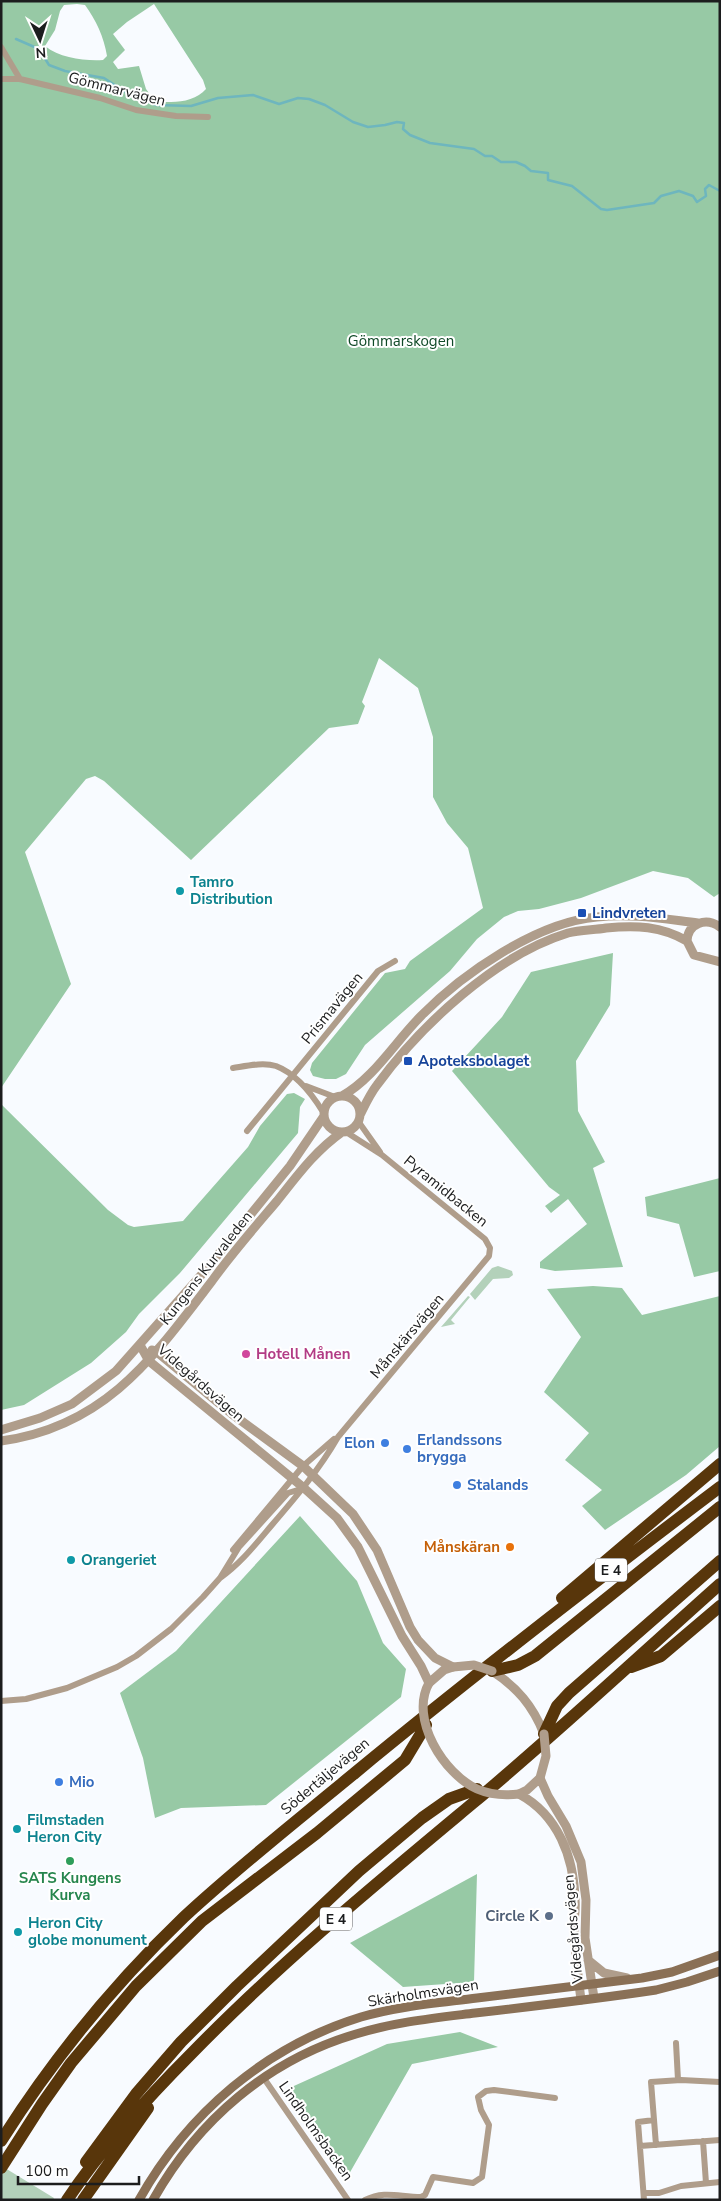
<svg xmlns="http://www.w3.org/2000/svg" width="721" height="2201" font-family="'Nunito Sans',sans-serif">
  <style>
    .green { fill: #b3d1ba }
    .forest { fill: #97c9a5; fill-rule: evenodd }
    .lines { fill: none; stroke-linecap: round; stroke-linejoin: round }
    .stream { stroke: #6eb6be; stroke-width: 2.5 }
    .minor { stroke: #af9d8b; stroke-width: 6 }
    .tertiary { stroke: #af9d8b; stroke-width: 9 }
    .secondary { stroke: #8a7056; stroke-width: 9 }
    .motorway { stroke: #58360b; stroke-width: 12 }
    .tertiary-bridge { stroke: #af9d8b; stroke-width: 9 }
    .culture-dot { fill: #0f9aa8; stroke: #fff; stroke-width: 2 }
    .transit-dot { fill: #1a4fb4; stroke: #fff; stroke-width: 2 }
    .hotel-dot { fill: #d1479c; stroke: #fff; stroke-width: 2 }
    .shop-dot { fill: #3f7fe0; stroke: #fff; stroke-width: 2 }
    .food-dot { fill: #e8710a; stroke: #fff; stroke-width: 2 }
    .leisure-dot { fill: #2e9e5b; stroke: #fff; stroke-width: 2 }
    .service-dot { fill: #5c6f8a; stroke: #fff; stroke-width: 2 }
    .labels { text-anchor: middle; stroke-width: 4; stroke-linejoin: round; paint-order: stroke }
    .shield { fill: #fff; stroke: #606162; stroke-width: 1 }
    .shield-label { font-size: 14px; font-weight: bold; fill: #1c1d1e }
    .street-label { font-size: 15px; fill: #1c1d1e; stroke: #fff }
    .park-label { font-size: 15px; fill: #0f4927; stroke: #fff }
    .culture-label { font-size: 15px; font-weight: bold; fill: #0d838f; stroke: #fff; text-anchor: start }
    .transit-label { font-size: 15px; font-weight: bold; fill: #164399; stroke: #fff; text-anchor: start }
    .hotel-label { font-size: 15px; font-weight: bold; fill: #b23c85; stroke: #fff; text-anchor: start }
    .shop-label { font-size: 15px; font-weight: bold; fill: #366cbe; stroke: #fff; text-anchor: start }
    .food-label { font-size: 15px; font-weight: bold; fill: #c56008; stroke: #fff; text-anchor: end }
    .leisure-label { font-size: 15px; font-weight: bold; fill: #27864d; stroke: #fff }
    .service-label { font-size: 15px; font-weight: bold; fill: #4e5e75; stroke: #fff; text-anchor: end }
  </style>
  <rect width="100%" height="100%" fill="#f8fbff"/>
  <path class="green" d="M498,1266L512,1271L513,1275L509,1278L493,1279L475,1300L470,1294L492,1268Z
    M468,1296L470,1297L451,1320L455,1324L441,1327Z
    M5,2168L54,2198L53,2200H1V2175Z"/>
  <path class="forest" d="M1,1H720V893L714,897L688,878L653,871L581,898L539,909L518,911L504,917L477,939L450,971L365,1045L346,1074L336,1079H325L313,1076L310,1070L312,1063L385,973L405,969L410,961L483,908L468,848L447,823L433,797V737L418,688L379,658L362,702L365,706L358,724L329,728L191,860L104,781L95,776L86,779L25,852L71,984L1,1088ZM77,4L85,5C96,20 104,37 107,56L103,60C84,61 60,58 45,46L55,30L60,11L64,5ZM154,4L203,80L206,89C194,103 170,104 154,100L146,89L139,66L118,69L113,62L125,50L113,34L127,22Z
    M613,953L610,1005L576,1061L578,1111L605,1162L593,1168L623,1267L555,1271L540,1268V1262L587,1224L568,1199L551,1213L545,1206L560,1195L549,1187L452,1071L502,1017L531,972Z
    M294,1093L305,1099L300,1107L298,1133L180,1273L139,1314L126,1332L91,1363L24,1405L1,1410V1104L108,1210L128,1225L134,1227L183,1221L248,1147L260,1126L287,1094Z
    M720,1178V1271L694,1277L679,1224L647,1216L645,1197Z
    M593,1286L622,1288L642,1315L720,1296V1446L686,1475L605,1530L582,1506L602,1490L565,1460L589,1433L544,1392L581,1337L547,1289Z
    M300,1516L357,1581L383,1643L406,1669L401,1697L266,1805L181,1808L155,1818L143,1758L120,1693L176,1651Z
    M477,1874L474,1982L403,1987L350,1943Z
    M460,2032L498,2047L412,2064L345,2181L285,2090L387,2044Z"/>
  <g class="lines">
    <path class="stream" d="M16,39L39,49L49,65L65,71L104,78L127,93L156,105L191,106L218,98L253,95L279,104L298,98L309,99L325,105L353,122L368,127L385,125L397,122L404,123L403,129L410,135L430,143L474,149L485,156H492L501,162H516L525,166L531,171L548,173V180L572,186L601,209L607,210L654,203L661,196L679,191L693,196L697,202L706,196L705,189L709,185L720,191"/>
    <path class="minor" d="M1,47L20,79
      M1,79H20L100,98L136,110L176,116L208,117
      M233,1068C246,1066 263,1062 276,1066C297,1074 312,1094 323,1112
      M306,1086L335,1097
      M358,1121L380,1152
      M247,1131L378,971L395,961
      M233,1550L303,1466L334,1439
      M220,1578C240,1564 255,1545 271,1526C296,1497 319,1470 338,1437L489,1256L490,1248L485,1239L382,1155L346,1132
      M1,1701L26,1699L67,1688L117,1667L136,1656L171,1629L203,1597L220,1578L239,1547L288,1493L304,1488
      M676,2043L678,2080
      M263,2077L348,2200
      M703,2141L706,2183
      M656,2145L651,2082L681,2080L720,2082
      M640,2146L720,2140
      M644,2193H659L681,2186L720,2182
      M365,2200C385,2190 399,2197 421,2197L425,2195L433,2177L473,2183L482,2177L489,2125L481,2110L478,2097L486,2091L494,2090L555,2098
      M644,2200L638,2122L654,2120"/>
    <path class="tertiary" d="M720,927C706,917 688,923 687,941L694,955L720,962
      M342,1096C374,1078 395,1042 421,1016C462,974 537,922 597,917C631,913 664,919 698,923
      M324 1114a18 18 0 1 1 36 0a18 18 0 1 1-36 0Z
      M360,1115C365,1105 370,1094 377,1085C421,1025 496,955 568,933C580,930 594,930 606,928C636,925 661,926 687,941
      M140,1345L149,1361L304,1488L337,1518L358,1547L402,1636L421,1666L429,1683L444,1670L453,1667
      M152,1350L157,1352L232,1414L303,1466L353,1514L377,1550L410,1627L418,1640L435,1658L453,1667
      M1,1430L40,1418L72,1404L116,1371L203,1273L290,1166L324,1116
      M1,1441C105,1427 153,1358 212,1281C232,1253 255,1227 277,1201C297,1176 315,1151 342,1132
      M492,1671C517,1687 533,1706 544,1734
      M519,1794L527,1790L540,1778L548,1796L566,1826L581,1862L586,1900L585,1938L594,1998
      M519,1794C558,1815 574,1857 575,1900C576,1909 574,1918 574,1927C575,1952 578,1976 581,2000
      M588,1960L604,1973L627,1978"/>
    <path class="secondary" d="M139,2200C187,2114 266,2046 361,2017C399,2006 438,2003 477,1998C532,1991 587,1985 642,1978L672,1972L720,1955
      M153,2200C198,2120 268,2060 356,2034C395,2022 435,2018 475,2013C536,2006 596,1999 656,1990L687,1982L720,1971"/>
    <path class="motorway" d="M562,1598L720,1464
      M631,1667L661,1656L720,1606
      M492,1671L518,1665L535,1656L720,1507
      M544,1734L557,1706L569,1693L720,1561
      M1,2141C53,2059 114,1984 184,1917C239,1866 299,1819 356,1772C475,1674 597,1580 720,1487
      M86,2162L136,2094L181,2042L237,1986L359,1871L422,1818L449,1799L477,1789
      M1,2168L42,2104L71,2063L136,1986L202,1921L317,1833L405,1760L426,1725
      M67,2200C103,2146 147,2098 193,2052C281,1962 377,1883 473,1803C558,1732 638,1657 720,1584
      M83,2200L148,2108"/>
    <path class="tertiary-bridge" d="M453,1667L474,1665L492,1671
      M429,1683C409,1719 444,1774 477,1789C491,1795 504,1796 519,1794
      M540,1778L546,1756L544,1734"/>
  </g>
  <g class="culture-dot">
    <circle cx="180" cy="891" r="5"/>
    <circle cx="71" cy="1560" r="5"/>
    <circle cx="17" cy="1829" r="5"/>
    <circle cx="18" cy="1932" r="5"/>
  </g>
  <g class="transit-dot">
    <rect x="577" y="908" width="10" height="10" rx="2.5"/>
    <rect x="403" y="1056" width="10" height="10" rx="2.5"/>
  </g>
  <circle class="hotel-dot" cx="246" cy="1354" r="5"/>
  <g class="shop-dot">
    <circle cx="385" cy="1443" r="5"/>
    <circle cx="407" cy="1449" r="5"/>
    <circle cx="457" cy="1485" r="5"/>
    <circle cx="59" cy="1782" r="5"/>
  </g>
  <circle class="food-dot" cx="510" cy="1547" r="5"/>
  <circle class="leisure-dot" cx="70" cy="1861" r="5"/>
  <circle class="service-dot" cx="549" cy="1916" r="5"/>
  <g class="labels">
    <g class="shield">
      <rect x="595" y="1558.5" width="32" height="23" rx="4"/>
      <rect x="320" y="1907.5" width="32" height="23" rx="4"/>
    </g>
    <g class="shield-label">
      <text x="611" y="1575">E 4</text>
      <text x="336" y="1924">E 4</text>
    </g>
    <g class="street-label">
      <text transform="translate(117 89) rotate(14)" y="5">Gömmarvägen</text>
      <text transform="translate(332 1008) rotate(-51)" y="5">Prismavägen</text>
      <text transform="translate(446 1191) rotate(39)" y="5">Pyramidbacken</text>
      <text transform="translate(206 1268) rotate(-52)" y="5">Kungens Kurvaleden</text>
      <text transform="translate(407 1336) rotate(-50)" y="5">Månskärsvägen</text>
      <text transform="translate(201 1383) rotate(41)" y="5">Videgårdsvägen</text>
      <text transform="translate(325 1776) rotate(-40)" y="5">Södertäljevägen</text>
      <text transform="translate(573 1929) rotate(-95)" y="5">Videgårdsvägen</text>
      <text transform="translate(423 1993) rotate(-9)" y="5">Skärholmsvägen</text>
      <text transform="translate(316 2131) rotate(55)" y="5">Lindholmsbacken</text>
    </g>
    <g class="park-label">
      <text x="401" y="346">Gömmarskogen</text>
    </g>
    <g class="culture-label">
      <text x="190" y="887">Tamro<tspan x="190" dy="17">Distribution</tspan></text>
      <text x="81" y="1565">Orangeriet</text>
      <text x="27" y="1825">Filmstaden<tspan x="27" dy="17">Heron City</tspan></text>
      <text x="28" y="1928">Heron City<tspan x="28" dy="17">globe monument</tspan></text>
    </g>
    <g class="transit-label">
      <text x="592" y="918">Lindvreten</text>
      <text x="418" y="1066">Apoteksbolaget</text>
    </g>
    <g class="hotel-label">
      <text x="256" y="1359">Hotell Månen</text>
    </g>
    <g class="shop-label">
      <text x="417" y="1445">Erlandssons<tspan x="417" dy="17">brygga</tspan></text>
      <text x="375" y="1448" text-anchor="end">Elon</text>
      <text x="467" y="1490">Stalands</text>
      <text x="69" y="1787">Mio</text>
    </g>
    <g class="food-label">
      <text x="500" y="1552">Månskäran</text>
    </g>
    <g class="leisure-label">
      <text x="70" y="1883">SATS Kungens<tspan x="70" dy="17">Kurva</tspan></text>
    </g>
    <g class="service-label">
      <text x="539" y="1921">Circle K</text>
    </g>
  </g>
  <rect width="721" height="2201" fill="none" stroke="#1c1d1e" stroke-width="5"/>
  <g transform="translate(40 40) rotate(176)" stroke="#ffffff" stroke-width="4" paint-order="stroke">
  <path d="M0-4L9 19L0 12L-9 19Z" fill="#1c1d1e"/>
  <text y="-8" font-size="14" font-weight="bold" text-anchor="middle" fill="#1c1d1e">N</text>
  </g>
  <path d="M18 2176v8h121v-8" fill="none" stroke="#1c1d1e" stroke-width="2.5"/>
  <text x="25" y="2176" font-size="15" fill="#1c1d1e" stroke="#ffffff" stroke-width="4" paint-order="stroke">100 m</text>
</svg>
